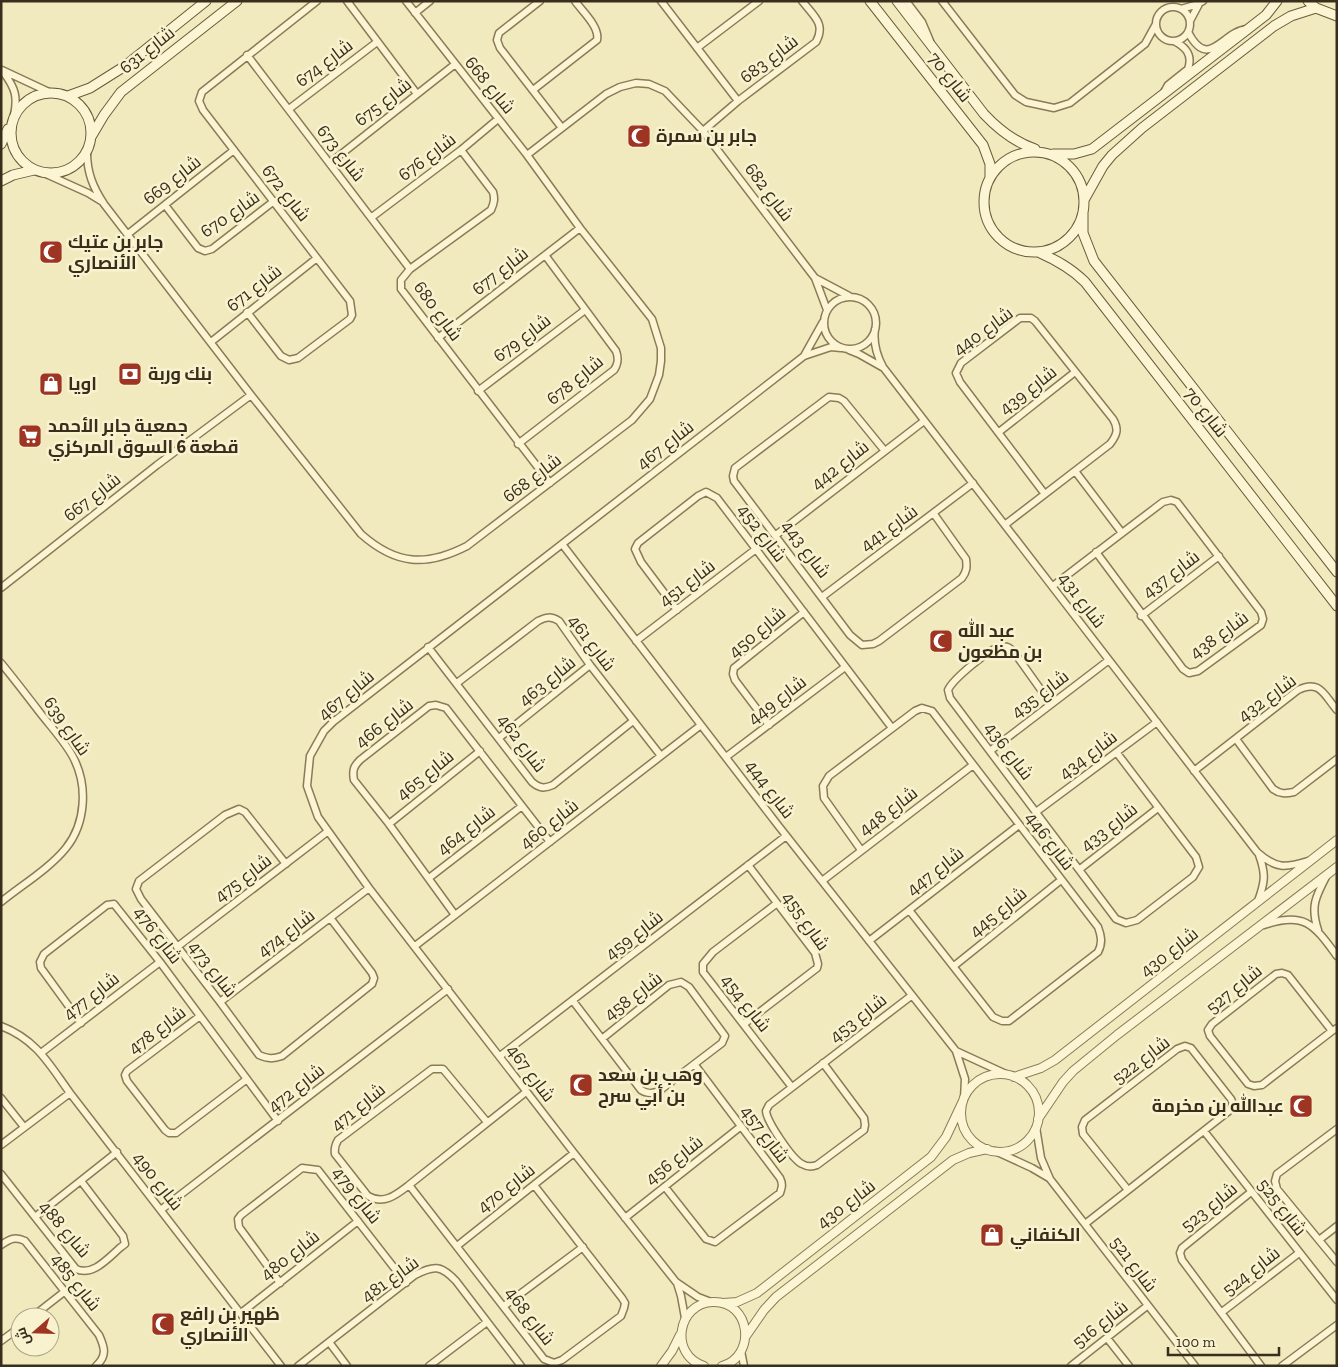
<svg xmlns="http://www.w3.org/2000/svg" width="1338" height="1367" font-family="'Zilla Slab',Cairo,serif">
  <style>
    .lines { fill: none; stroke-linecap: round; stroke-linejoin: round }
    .minor-casing { stroke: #8b7a56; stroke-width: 9 }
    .tertiary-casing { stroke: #8b7a56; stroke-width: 10 }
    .secondary-casing { stroke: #6c5b3a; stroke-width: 11 }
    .minor { stroke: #fbf5d3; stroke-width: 6 }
    .tertiary { stroke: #fbf5d3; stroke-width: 8 }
    .secondary { stroke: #fbf5d3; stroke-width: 9 }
    .labels { text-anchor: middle; stroke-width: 5; stroke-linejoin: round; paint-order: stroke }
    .street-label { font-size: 18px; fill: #392e1c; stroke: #f8f2cf }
    .poi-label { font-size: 18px; font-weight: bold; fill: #392e1c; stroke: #f8f2cf; text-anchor: start }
  </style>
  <rect width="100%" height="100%" fill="#f1eabf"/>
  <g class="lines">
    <g class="minor-casing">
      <path id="minor" d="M347,1L417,94
        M540,1L499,33L497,40L500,48L562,128
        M661,1L738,101
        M906,1L922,22L930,41
        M942,1L1015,95L1026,102L1054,108L1070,103L1145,44L1156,24
        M1156 24a17 17 0 1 1 34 0a17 17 0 1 1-34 0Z
        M1181,9L1195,5L1203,1
        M415,13L430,1
        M1190,21L1199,4
        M1188,32C1209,72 1222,31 1247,29
        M697,48L759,1
        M247,55L410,269
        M2,70L49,92
        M4,73C15,88 18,97 14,115
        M533,90L597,40C600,27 582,11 575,1
        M1163,94L1168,85L1188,69C1193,55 1186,47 1174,41
        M289,109L377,42
        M703,131L738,101L816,42C826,24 814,16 802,1
        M461,150L493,192C495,199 494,203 491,210L410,269L401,280V289L550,483
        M87,152C87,173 93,187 104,204L251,395L361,534C396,565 426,567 467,546L632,420L650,399L659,375L661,361V348L652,319L580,228L527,155L406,1
        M527,155L606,94L620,87L636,83L649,84L665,91L703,131L815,278L827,310
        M330,163L454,65
        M46,174L88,193L101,201
        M165,205L198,248L205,251L212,249L274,201
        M372,217L461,150L498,119
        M128,234L234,150
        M815,278L849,296
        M824 323a26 26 0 1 1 52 0a26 26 0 1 1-52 0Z
        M247,312L281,356L289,360L298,358L350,319L352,315L350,301L203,110L199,101L202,92L317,1
        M875,329C873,343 876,354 883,367L1257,852C1276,869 1285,868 1308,861
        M438,338L580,228
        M211,342L317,258
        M849,350L859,354L882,367
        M804,356L823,322
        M478,391L585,310
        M999,432L1075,372
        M518,444L614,370C618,364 619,359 616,351L545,255
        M884,450L844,401L839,398L829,397L735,468L733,476L734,481L850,635L862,645L873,644L879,641L962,578C967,571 967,567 966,559L934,514
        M1075,471L1122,533
        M1006,524L1110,444C1117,435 1119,429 1113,419L1035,321L1031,318H1020L961,363L956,373L960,382L1044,493
        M776,535L924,421
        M562,544L777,824L956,1051L965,1079L964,1099
        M1053,586C1089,558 1126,530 1163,502L1171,500L1177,502L1261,612L1263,619L1261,625L1198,671L1189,673L1183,669L1096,552
        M1,588L157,465L251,395
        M822,597L973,483
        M677,610L641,562L635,549L638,543L698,496L706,492L717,498L892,728
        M1141,616L1219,556
        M636,641L756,549
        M428,647L532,782C539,788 544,789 553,785L633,721
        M1,663C15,680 28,697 41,714C52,728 65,742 73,757C88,785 86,823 66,848C50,868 22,885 1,902
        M457,683L538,621C546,617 551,616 559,621L590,665L661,756
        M1051,704L1014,652C1010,648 1007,645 1000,647C989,649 953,679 948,690L950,698L1116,919L1126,923L1137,920L1193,877L1199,867L1196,857L1117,753
        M769,725L735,680L733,674L734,668L804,612
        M499,738L590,665
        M1236,739L1273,789C1280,794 1285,794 1294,792L1337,759
        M990,751L1109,660
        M726,757L845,667
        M1194,771L1298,690C1320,679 1324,695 1337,710
        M1036,812L1157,722
        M389,824L480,751
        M861,850L824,798L823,786L829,776L915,711L922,708L932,711L1098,927C1101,935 1103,943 1098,952L1009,1021H1002L993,1017L909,910
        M286,864L245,812L239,809L225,815L139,881L136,889L141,899L220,1002L259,1055C268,1059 273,1059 282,1056L372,984L374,978L372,973L331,919
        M1080,869L1158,808
        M429,878L522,806
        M822,881L973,765
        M1258,901C1265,882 1266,874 1259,855
        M776,904L713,952L703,964V972L791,1086
        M455,915L389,824L354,780C352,770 354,766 360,760L429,706L436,705L446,708L550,842
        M1264,925C1305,911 1314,925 1337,956
        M1318,930C1310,906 1316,896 1327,875
        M869,941L1019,825
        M415,946L701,725
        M177,947L327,832
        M954,966L1061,880
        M573,1001L641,1090C647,1094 652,1094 659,1091L722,1043L725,1036L689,987L681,982L669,985L603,1038
        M220,1002L369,888
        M200,1016L127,1071L125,1075L127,1081L165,1130L169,1133H176L247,1079
        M81,1023L41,968L40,962L44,954L107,905L114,904L160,962L278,1121
        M744,1024L817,968L818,964L815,953L748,865
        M1,1026C37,1040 49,1064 70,1093L281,1366
        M1332,1031L1288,975L1282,973L1276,974L1212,1024L1208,1030L1210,1036L1248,1084L1254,1086L1262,1085L1332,1031L1337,1028
        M956,1051L1006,1074
        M41,1053L160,962
        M500,1056L786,836
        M823,1063L864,1118L865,1125L864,1130L817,1165C812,1167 807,1167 802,1164C792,1159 767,1122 766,1111L769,1105L911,996
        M1,1098L24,1127
        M487,1122L443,1069H432L338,1140C335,1145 334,1148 335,1154L368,1196C384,1205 396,1195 409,1185L526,1092
        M1036,1127L1041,1158L1050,1179L1195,1366
        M1337,1129L1277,1174L1275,1181L1277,1189L1337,1262
        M1204,1131L1337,1300
        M1,1145L70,1093
        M995,1151L1032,1168L1049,1178
        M1,1174L76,1269C93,1277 109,1257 121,1247L125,1244L123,1236L81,1181
        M409,1185L544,1359L554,1363L562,1360L621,1316L624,1308L625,1303L622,1298L534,1185
        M665,1187L706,1239L715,1242L780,1193C782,1187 783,1184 780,1178L695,1065
        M1251,1192L1182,1248L1180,1253L1182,1260L1261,1366
        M162,1209L448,989
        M35,1217L117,1152
        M625,1218L740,1127
        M1085,1224L1229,1111L1233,1104L1231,1099L1191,1048L1185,1046L1177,1049L1085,1120L1082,1127L1083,1134L1128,1190
        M1319,1240L1337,1226
        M1,1245C10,1239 15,1236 25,1241L99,1335C105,1348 107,1356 96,1366
        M457,1246L574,1153
        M280,1283L239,1227L238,1219L241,1215L302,1168L318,1170L406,1283
        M677,1283L681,1296L685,1318
        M711,1302L698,1297L676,1282L574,1153L369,888L318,817L307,786L310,756L324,731L333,722L804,356L831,347L841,348
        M504,1306L583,1247
        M1222,1312L1299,1253
        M241,1313L358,1221
        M32,1317L64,1292
        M1107,1338L1129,1366
        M1,1341L20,1327
        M329,1342L347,1366
        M741,1351L744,1366
        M298,1366L415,1275C434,1265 441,1265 456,1281L521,1366
        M429,1366L487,1322
        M1071,1366L1147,1306
        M1282,1366L1337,1325"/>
    </g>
    <g class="tertiary-casing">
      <path id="tertiary" d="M961 1113a39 39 0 1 1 78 0a39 39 0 1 1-78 0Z
        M1014,1077L1041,1068L1055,1060L1337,840
        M1038,1119L1063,1082L1073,1071L1117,1035L1337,867
        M723,1303L737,1302L757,1293L931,1157L946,1137L963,1101
        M746,1336L764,1310L776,1297L953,1160L969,1153L987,1149
        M661,1366L672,1351L680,1335
        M704,1366C669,1355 677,1303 713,1302C751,1301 757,1356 722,1366"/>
    </g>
    <g class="secondary-casing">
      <path id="secondary" d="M870,1L983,145L990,164V178
        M897,1L984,114C999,130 1014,142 1035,149
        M1308,1L1316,8L1337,16
        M11 133a40 40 0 1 1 80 0a40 40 0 1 1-80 0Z
        M68,96L90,88L125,66L206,1
        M91,137L104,115L121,92L237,1
        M1,144L8,129
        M984 202a50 50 0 1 1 100 0a50 50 0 1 1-100 0Z
        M1053,154H1074L1092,149L1248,29L1266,15L1277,1
        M1,181L13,175L34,170
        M1084,200L1103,166L1112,155L1142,128L1274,26L1291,16L1316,8
        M1083,212V233L1094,261L1337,572
        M1038,252C1056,260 1071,268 1085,282L1337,606"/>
    </g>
    <use href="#minor" class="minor"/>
    <use href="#tertiary" class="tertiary"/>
    <use href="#secondary" class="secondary"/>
  </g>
  <defs>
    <g id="mosque-square" transform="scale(1.25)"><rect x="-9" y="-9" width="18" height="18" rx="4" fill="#9e3422" stroke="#f8f2cf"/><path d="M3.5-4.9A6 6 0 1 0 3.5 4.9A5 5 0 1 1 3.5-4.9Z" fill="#fff"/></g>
    <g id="bank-square" transform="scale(1.25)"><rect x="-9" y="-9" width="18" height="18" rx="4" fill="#9e3422" stroke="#f8f2cf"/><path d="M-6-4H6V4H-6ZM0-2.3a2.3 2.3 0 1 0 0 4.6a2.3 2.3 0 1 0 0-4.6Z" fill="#fff"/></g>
    <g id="shop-square" transform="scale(1.25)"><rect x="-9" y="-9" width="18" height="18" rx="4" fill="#9e3422" stroke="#f8f2cf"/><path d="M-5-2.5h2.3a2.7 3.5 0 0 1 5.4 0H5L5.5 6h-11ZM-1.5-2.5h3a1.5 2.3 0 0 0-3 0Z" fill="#fff"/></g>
    <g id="supermarket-square" transform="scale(1.25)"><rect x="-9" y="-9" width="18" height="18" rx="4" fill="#9e3422" stroke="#f8f2cf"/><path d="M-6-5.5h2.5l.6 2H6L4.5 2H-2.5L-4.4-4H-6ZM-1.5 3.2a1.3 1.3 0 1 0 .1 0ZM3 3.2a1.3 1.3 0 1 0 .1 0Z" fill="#fff"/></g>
  </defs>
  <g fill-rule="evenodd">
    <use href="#mosque-square" x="639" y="136"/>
    <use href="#mosque-square" x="51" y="252"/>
    <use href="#bank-square" x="130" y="374"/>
    <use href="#shop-square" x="51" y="384"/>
    <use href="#supermarket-square" x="30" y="436"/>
    <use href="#mosque-square" x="941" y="641"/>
    <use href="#mosque-square" x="581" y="1085"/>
    <use href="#mosque-square" x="1301" y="1106"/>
    <use href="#shop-square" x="992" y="1235"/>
    <use href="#mosque-square" x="163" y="1324"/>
  </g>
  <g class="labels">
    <g class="street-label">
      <text transform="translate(147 50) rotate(-38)" y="6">شارع 631</text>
      <text transform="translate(769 59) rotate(-37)" y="6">شارع 683</text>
      <text transform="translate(324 63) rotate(-37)" y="6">شارع 674</text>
      <text transform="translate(950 77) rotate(52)" y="6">شارع 70</text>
      <text transform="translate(490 85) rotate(51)" y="6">شارع 668</text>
      <text transform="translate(383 102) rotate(-38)" y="6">شارع 675</text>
      <text transform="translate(341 153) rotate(52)" y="6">شارع 673</text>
      <text transform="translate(427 157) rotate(-37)" y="6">شارع 676</text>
      <text transform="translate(172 180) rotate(-38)" y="6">شارع 669</text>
      <text transform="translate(769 192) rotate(53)" y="6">شارع 682</text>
      <text transform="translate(286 193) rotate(52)" y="6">شارع 672</text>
      <text transform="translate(230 214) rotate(-35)" y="6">شارع 670</text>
      <text transform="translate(500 271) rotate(-38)" y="6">شارع 677</text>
      <text transform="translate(254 288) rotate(-38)" y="6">شارع 671</text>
      <text transform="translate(438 311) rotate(54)" y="6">شارع 680</text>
      <text transform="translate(983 331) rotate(-36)" y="6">شارع 440</text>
      <text transform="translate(522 338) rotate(-37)" y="6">شارع 679</text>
      <text transform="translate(575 380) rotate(-39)" y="6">شارع 678</text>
      <text transform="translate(1028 390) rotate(-38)" y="6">شارع 439</text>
      <text transform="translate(1206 412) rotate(52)" y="6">شارع 70</text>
      <text transform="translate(665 445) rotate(-38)" y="6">شارع 467</text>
      <text transform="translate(840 465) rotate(-38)" y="6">شارع 442</text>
      <text transform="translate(532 478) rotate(-37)" y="6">شارع 668</text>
      <text transform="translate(92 497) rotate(-38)" y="6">شارع 667</text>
      <text transform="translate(889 528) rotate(-36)" y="6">شارع 441</text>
      <text transform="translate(762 533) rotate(53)" y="6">شارع 452</text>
      <text transform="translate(806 549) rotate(53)" y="6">شارع 443</text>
      <text transform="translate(1171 574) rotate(-37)" y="6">شارع 437</text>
      <text transform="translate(687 583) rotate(-37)" y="6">شارع 451</text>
      <text transform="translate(1082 600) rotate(53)" y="6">شارع 431</text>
      <text transform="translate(757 632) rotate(-40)" y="6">شارع 450</text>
      <text transform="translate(1219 635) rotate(-36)" y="6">شارع 438</text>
      <text transform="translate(592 643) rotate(53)" y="6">شارع 461</text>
      <text transform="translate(547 681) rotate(-39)" y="6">شارع 463</text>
      <text transform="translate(1040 694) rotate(-37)" y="6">شارع 435</text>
      <text transform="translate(346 695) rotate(-40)" y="6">شارع 467</text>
      <text transform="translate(1267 698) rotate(-36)" y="6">شارع 432</text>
      <text transform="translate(777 700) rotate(-37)" y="6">شارع 449</text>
      <text transform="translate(384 723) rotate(-38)" y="6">شارع 466</text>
      <text transform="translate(67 726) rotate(55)" y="6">شارع 639</text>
      <text transform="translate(522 743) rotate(53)" y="6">شارع 462</text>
      <text transform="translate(1009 751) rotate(53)" y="6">شارع 436</text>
      <text transform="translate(1088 755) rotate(-37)" y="6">شارع 434</text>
      <text transform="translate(425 775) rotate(-39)" y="6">شارع 465</text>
      <text transform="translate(770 789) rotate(53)" y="6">شارع 444</text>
      <text transform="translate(888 811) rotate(-37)" y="6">شارع 448</text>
      <text transform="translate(549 824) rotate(-38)" y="6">شارع 460</text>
      <text transform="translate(1109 827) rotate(-38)" y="6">شارع 433</text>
      <text transform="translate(466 830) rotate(-38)" y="6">شارع 464</text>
      <text transform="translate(1050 841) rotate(53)" y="6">شارع 446</text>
      <text transform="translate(935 871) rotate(-38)" y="6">شارع 447</text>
      <text transform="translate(243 878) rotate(-37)" y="6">شارع 475</text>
      <text transform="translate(998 912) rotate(-39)" y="6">شارع 445</text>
      <text transform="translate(806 921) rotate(55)" y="6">شارع 455</text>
      <text transform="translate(286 933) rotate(-37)" y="6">شارع 474</text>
      <text transform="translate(158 935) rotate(53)" y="6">شارع 476</text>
      <text transform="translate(634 935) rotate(-38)" y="6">شارع 459</text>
      <text transform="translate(1169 952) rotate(-38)" y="6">شارع 430</text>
      <text transform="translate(213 969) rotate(52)" y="6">شارع 473</text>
      <text transform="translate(1234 989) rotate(-39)" y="6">شارع 527</text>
      <text transform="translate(91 996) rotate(-38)" y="6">شارع 477</text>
      <text transform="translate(633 996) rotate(-37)" y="6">شارع 458</text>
      <text transform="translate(746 1003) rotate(52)" y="6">شارع 454</text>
      <text transform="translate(858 1018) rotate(-38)" y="6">شارع 453</text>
      <text transform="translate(157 1030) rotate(-37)" y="6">شارع 478</text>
      <text transform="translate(1141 1060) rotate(-37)" y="6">شارع 522</text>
      <text transform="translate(531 1073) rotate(53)" y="6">شارع 467</text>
      <text transform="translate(296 1088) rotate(-38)" y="6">شارع 472</text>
      <text transform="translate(358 1107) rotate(-39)" y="6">شارع 471</text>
      <text transform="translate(765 1134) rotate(53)" y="6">شارع 457</text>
      <text transform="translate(674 1160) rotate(-38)" y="6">شارع 456</text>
      <text transform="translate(158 1181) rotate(52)" y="6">شارع 490</text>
      <text transform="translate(506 1188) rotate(-38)" y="6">شارع 470</text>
      <text transform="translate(357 1195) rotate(52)" y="6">شارع 479</text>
      <text transform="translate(846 1204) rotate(-37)" y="6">شارع 430</text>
      <text transform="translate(1209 1207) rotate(-39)" y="6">شارع 523</text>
      <text transform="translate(1282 1207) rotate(52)" y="6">شارع 525</text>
      <text transform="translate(65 1229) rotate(50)" y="6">شارع 488</text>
      <text transform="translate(290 1255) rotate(-38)" y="6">شارع 480</text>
      <text transform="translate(1134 1264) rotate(53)" y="6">شارع 521</text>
      <text transform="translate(1251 1271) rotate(-38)" y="6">شارع 524</text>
      <text transform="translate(390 1279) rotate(-35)" y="6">شارع 481</text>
      <text transform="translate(76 1282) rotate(52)" y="6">شارع 485</text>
      <text transform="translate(530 1316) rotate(53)" y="6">شارع 468</text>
      <text transform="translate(1100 1324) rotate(-38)" y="6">شارع 516</text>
    </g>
    <g class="poi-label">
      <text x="656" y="142">جابر بن سمرة</text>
      <text x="68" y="248">جابر بن عتيك<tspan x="68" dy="21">الأنصاري</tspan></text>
      <text x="148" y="380">بنك وربة</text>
      <text x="68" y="390">اويا</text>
      <text x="48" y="432">جمعية جابر الأحمد<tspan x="48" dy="21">قطعة 6 السوق المركزي</tspan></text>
      <text x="958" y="637">عبد الله<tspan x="958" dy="21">بن مظعون</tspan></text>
      <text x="598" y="1081">وهب بن سعد<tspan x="598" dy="21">بن أبي سرح</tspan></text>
      <text x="1284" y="1112" text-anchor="end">عبدالله بن مخرمة</text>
      <text x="1010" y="1241">الكنفاني</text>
      <text x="180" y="1320">ظهير بن رافع<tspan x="180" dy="21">الأنصاري</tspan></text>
    </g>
  </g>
  <rect width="1338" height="1367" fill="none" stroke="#392e1c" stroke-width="5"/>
  <g transform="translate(35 1332) rotate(250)"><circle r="24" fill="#f8f2cf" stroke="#aca487"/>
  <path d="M0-4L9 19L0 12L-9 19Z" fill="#9e3422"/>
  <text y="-8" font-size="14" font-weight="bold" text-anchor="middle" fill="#392e1c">ش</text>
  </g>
  <path d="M1168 1347v8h111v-8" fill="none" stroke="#392e1c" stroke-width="2.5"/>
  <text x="1176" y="1347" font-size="15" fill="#392e1c" stroke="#f8f2cf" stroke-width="4" paint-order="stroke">100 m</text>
</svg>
